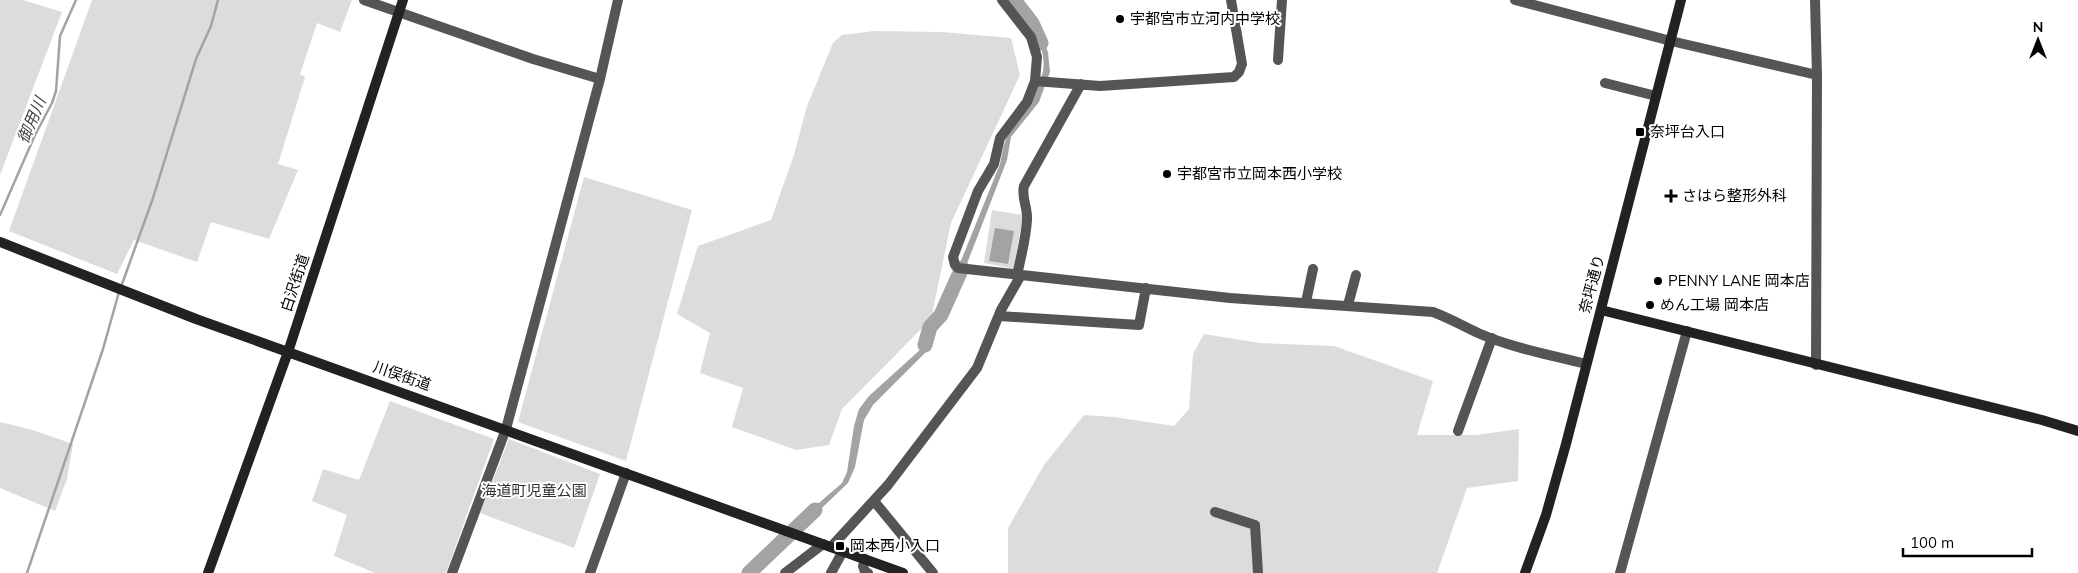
<svg xmlns="http://www.w3.org/2000/svg" width="2078" height="573" font-family="Mulish,'Noto Sans JP',sans-serif">
  <style>
    .green { fill: #dcdcdc }
    .water { fill: #a3a3a3 }
    .lines { fill: none; stroke-linecap: round; stroke-linejoin: round }
    .stream { stroke: #a3a3a3; stroke-width: 2.5 }
    .river { stroke: #a3a3a3; stroke-width: 15 }
    .street { stroke: #555; stroke-width: 10 }
    .secondary { stroke: #222; stroke-width: 10 }
    .poi-dot { fill: #000; stroke: #fff; stroke-width: 2 }
    .labels { text-anchor: middle; stroke-width: 4; stroke-linejoin: round; paint-order: stroke }
    .poi-label { font-size: 15px; fill: #000; stroke: #fff; text-anchor: start }
    .street-label { font-size: 15px; fill: #000; stroke: #fff }
    .park-label { font-size: 15px; fill: #333; stroke: #fff }
    .water-label { font-size: 16px; font-style: italic; fill: #444; stroke: #fff }
  </style>
  <rect width="100%" height="100%" fill="#fff"/>
  <path class="green" d="M0,0H23L62,12L0,175Z
    M92,0H352L340,32L317,23L300,74L305,77L278,164L298,170L269,239L211,222L197,262L134,240L117,274L9,231Z
    M874,31L942,32L1011,38L1020,75L951,223L931,319L842,409L829,445L796,450L732,427L743,388L700,373L710,333L677,314L698,246L771,220L794,155L807,106L833,43L842,35Z
    M584,177L692,210L626,461L518,422Z
    M992,210L1023,215L1014,269L984,263Z
    M1204,334L1260,343L1334,346L1433,381L1417,435H1476L1519,429L1518,481L1467,488L1437,573H1008V528L1044,465L1084,415L1114,417L1174,426L1189,409L1193,354Z
    M390,401L494,439L446,573H375L334,556L347,515L312,501L323,469L359,480Z
    M0,422L33,430L73,444L67,479L55,511L0,488Z
    M509,439L600,474L574,548L480,513Z"/>
  <path class="water" d="M1011,0H1015L1042,38L1048,52L1050,72L1039,102L1011,137L1007,160L958,287L952,283L1000,164C1002,153 1004,142 1009,131C1024,101 1054,82 1040,45C1034,29 1020,14 1011,0Z
    M995,228L1014,231L1008,264L989,261Z
    M929,325L936,328L926,352L873,405L864,420L855,467L848,483L803,526L797,522L842,483L847,472L854,426L859,409L869,396L921,349Z
    M777,542L786,546L756,573H745Z"/>
  <g class="lines">
    <path class="stream" d="M0,215L35,135L52,103L56,91L60,36L76,0
      M121,287L153,198L196,59L211,26L218,0
      M27,573L103,349L119,292"/>
    <path class="river" d="M1014,0L1032,23L1041,43
      M925,345L930,327L941,315L962,268
      M749,573L815,510"/>
    <path class="street" d="M364,0L533,59L600,79L506,429L452,573
      M1002,0L1031,37L1037,57L1035,81L1027,102L1000,138L994,164L978,191L953,257L955,265L958,268L1230,298L1433,312C1449,318 1463,326 1478,333C1512,348 1551,355 1586,364
      M1515,0L1671,41L1817,75
      M1815,0L1817,75L1816,365
      M1278,60L1282,0
      M600,79L618,0
      M1035,81L1100,86L1234,77L1239,72L1242,64L1231,0
      M1605,83L1656,96
      M1017,275C1021,257 1026,238 1027,220C1028,207 1021,198 1024,186L1081,84
      M1306,302L1313,269
      M1348,305L1356,275
      M999,316L1139,325L1146,288
      M1458,431L1492,338
      M874,501L933,573
      M1215,512L1255,525L1258,573
      M831,547L888,485L977,368L1001,310L1021,275
      M865,559L863,566L865,572L868,573
      M590,573L626,473
      M785,573L823,544
      M831,573L843,551
      M1620,573L1687,331"/>
    <path class="secondary" d="M0,242L196,319L903,573
      M1601,310L2042,420L2078,431
      M208,573L288,352L403,0
      M1525,573L1546,515L1566,444L1681,0"/>
  </g>
  <g class="poi-dot">
    <circle cx="1120" cy="19" r="5"/>
    <rect x="1635" y="127" width="10" height="10" rx="2.5"/>
    <circle cx="1167" cy="174" r="5"/>
    <path d="M1668.5 188.5h5v5h5v5h-5v5h-5v-5h-5v-5h5z"/>
    <circle cx="1658" cy="281" r="5"/>
    <circle cx="1650" cy="305" r="5"/>
    <rect x="835" y="541" width="10" height="10" rx="2.5"/>
  </g>
  <g class="labels">
    <g class="poi-label">
      <text x="1130" y="24">宇都宮市立河内中学校</text>
      <text x="1650" y="137">奈坪台入口</text>
      <text x="1177" y="179">宇都宮市立岡本西小学校</text>
      <text x="1682" y="201">さはら整形外科</text>
      <text x="1668" y="286">PENNY LANE 岡本店</text>
      <text x="1660" y="310">めん工場 岡本店</text>
      <text x="850" y="551">岡本西小入口</text>
    </g>
    <g class="street-label">
      <text transform="translate(295 283) rotate(-72)" y="5">白沢街道</text>
      <text transform="translate(1592 284) rotate(-75)" y="5">奈坪通り</text>
      <text transform="translate(402 376) rotate(19)" y="5">川俣街道</text>
    </g>
    <g class="park-label">
      <text x="534" y="496">海道町児童公園</text>
    </g>
    <g class="water-label">
      <text transform="translate(31 120) rotate(-67)" y="6">御用川</text>
    </g>
  </g>
  <g transform="translate(2038 40)" stroke="#ffffff" stroke-width="4" paint-order="stroke">
  <path d="M0-4L9 19L0 12L-9 19Z" fill="#000000"/>
  <text y="-8" font-size="14" font-weight="bold" text-anchor="middle" fill="#000000">N</text>
  </g>
  <path d="M1903 548v8h129v-8" fill="none" stroke="#000000" stroke-width="2.5"/>
  <text x="1910" y="548" font-size="15" fill="#000000" stroke="#ffffff" stroke-width="4" paint-order="stroke">100 m</text>
</svg>
